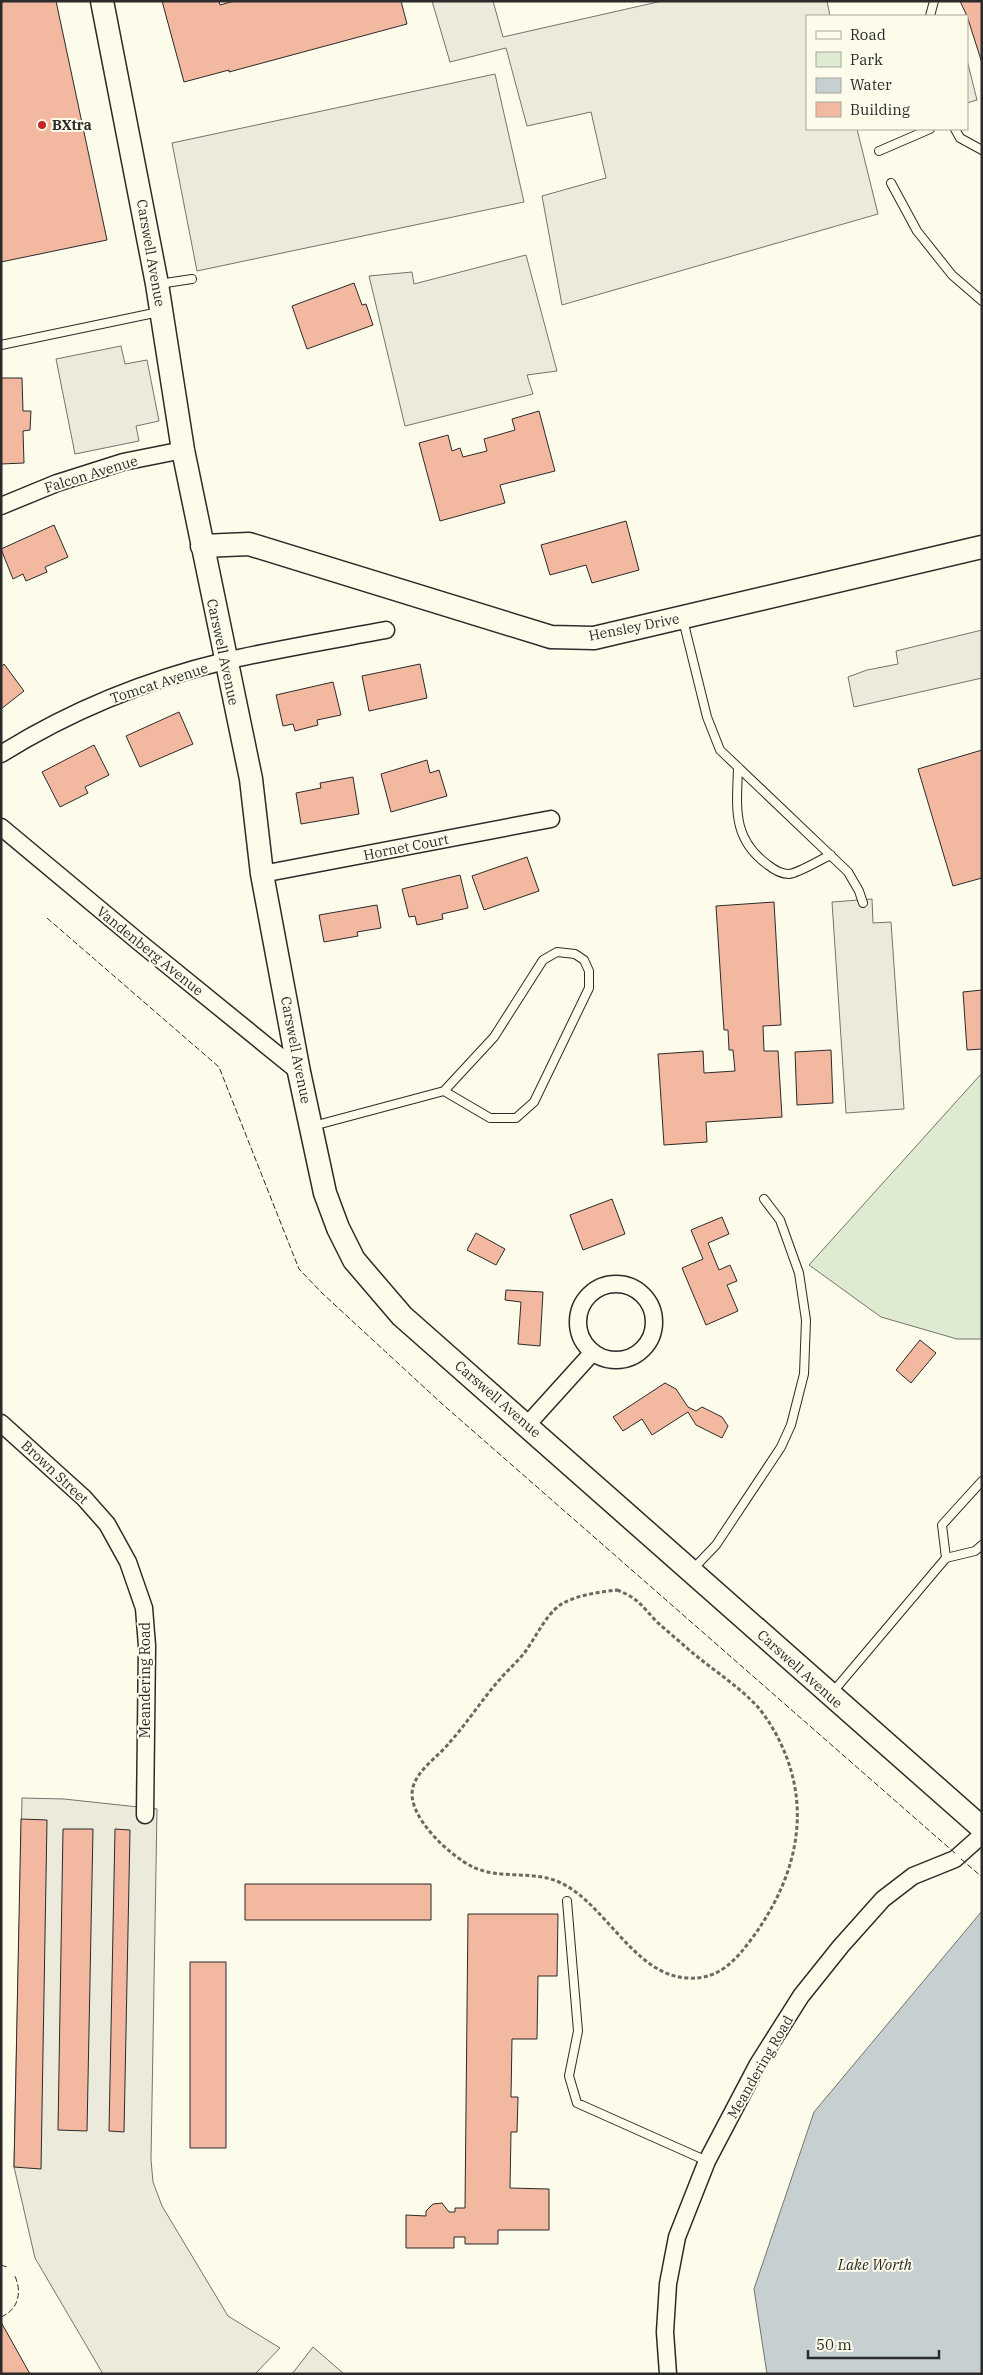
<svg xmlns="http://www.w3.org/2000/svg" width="983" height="2375" font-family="'IBM Plex Serif',serif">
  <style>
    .green { fill: #deebd1; stroke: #74746e }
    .parking { fill: #eceadb; stroke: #74746e }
    .water { fill: #c7d0d0; stroke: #74746e }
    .building { fill: #f2b8a0; stroke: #2b2b2b }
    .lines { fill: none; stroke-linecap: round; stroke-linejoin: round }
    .lane-casing { stroke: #2b2b2b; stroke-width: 10 }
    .street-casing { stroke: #2b2b2b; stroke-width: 19 }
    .secondary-casing { stroke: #2b2b2b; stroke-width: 25 }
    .path { stroke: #6a6964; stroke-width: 3; stroke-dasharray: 4 2.5; stroke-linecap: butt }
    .lane { stroke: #fdfbea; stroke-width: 8 }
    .street { stroke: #fdfbea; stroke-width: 16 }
    .secondary { stroke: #fdfbea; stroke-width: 22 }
    .fence { stroke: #2b2b2b; stroke-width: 1; stroke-dasharray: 6 2.5; stroke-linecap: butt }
    .poi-dot { fill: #c62828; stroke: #fdfbea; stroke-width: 2 }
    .labels { text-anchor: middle; stroke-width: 4; stroke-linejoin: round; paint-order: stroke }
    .poi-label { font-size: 14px; font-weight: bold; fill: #2b2b2b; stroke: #fdfbea; text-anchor: start }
    .street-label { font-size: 14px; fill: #2b2b2b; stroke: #fdfbea }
    .water-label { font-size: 15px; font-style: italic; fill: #2b2b2b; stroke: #fdfbea }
  </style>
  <rect width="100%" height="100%" fill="#fdfbea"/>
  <path class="green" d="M982,1073V1339H957L881,1317L809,1265Z"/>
  <path class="parking" d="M432,1H493L503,37L662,1H827L830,16H807V129H857L878,214L562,305L542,196L606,178L591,112L527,126L506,48L450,62Z
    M967,60L977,100L967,103Z
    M495,74L524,202L197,271L172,143Z
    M526,255L557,371L527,375L533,394L405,426L369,276L412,272L414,284Z
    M121,346L125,364L147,360L159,421L136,426L139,441L75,454L56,359Z
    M982,630V678L854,707L848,677L867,670L898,664L896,651Z
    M872,899L873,923L891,922L904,1109L846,1113L832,902Z
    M22,1798L64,1799L157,1809L151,2160L153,2182L162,2206L228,2316L280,2348L255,2374H103L35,2258L14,2167Z
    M313,2347L344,2374H292Z"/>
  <path class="water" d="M982,1911V2374H767L754,2289L814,2112Z"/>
  <path class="building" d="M1,1H56L107,240L1,262Z
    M162,1H219L220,5L234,1H401L407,24L229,72V70L184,82Z
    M960,1H982V63L967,16Z
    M354,283L362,305L366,304L373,325L307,349L292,306Z
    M1,378H22L23,411H31L30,430L23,431L24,463L1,464Z
    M539,411L555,471L500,485L505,503L440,521L419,443L448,435L452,451L460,448L463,457L487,451L484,439L515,430L512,419Z
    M626,521L639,570L592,583L586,565L550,575L541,545Z
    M54,525L68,557L45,567L47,572L26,581L23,574L13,579L1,549Z
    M4,664L24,691L1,709V667Z
    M420,664L427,698L369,711L362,676Z
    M333,682L341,715L317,720L318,725L295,731L293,724L283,726L276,695Z
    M179,712L193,744L140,767L126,736Z
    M94,745L109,775L85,787L88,793L60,807L42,772Z
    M982,750V878L953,886L918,769Z
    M427,760L430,773L439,770L447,796L391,812L381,774Z
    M353,777L359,814L301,824L296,793L321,788L320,783Z
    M527,857L539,891L484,910L472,876Z
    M460,875L468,908L442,914L443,919L417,925L415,916L409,917L402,889Z
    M774,902L781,1025L763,1026L764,1051H778L782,1117L706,1122L707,1142L664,1145L658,1054L703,1051L704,1073L735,1071L733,1050H729L728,1030H724L716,906Z
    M377,905L381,928L357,932L358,936L324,942L319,915Z
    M982,990V1049L967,1050L963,992Z
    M831,1050L833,1103L797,1105L795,1052Z
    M612,1199L625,1234L583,1250L570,1215Z
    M722,1217L729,1234L708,1243L719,1270L730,1265L737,1281L727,1285L738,1311L706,1325L682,1268L703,1259L691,1230Z
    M476,1233L505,1249L496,1265L467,1250Z
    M506,1290L543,1292L540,1346L518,1344L521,1302L505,1300Z
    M920,1340L936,1353L911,1383L896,1370Z
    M665,1383L676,1389L688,1407L696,1411L702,1407L722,1417L728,1426L722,1438L696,1425L688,1412L652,1435L642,1419L623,1431L613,1417Z
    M21,1819L47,1820L41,2169L14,2167Z
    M63,1829H93L87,2131L58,2130Z
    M115,1829L130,1830L124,2132L109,2131Z
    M245,1884H431V1920H245Z
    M468,1914H558L557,1976H538L537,2039H512L511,2097H518L517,2132H511L510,2188L549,2189V2230H498V2244H465V2237H454V2248H406V2215L426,2216V2211L433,2204L442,2203L449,2212H455V2208H465Z
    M190,1962H226V2148H190Z
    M1,2322L30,2374H1Z"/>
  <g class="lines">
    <g class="lane-casing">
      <path id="lane" d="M930,16L934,1
        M955,129L960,138L982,150
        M879,151L930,129
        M891,183L917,231L952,275L982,301
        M159,284L192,279
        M1,345L159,312
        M683,620L707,717L720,750L848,872L859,891L863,903
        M738,767C737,807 731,838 768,865C773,869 781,874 789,874C799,873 821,859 831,855
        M313,1126L444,1091L494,1037L543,960L557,952L575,954L584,960L589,971V988L534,1102L516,1118H490L444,1091
        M946,1558L942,1525L982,1481
        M693,1569L716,1545L781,1447L791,1425L804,1374L806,1320L799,1273L780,1220L764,1199
        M832,1693L946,1558L975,1551L982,1545
        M567,1901L578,2031L569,2076L577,2103L707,2161"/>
    </g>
    <g class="street-casing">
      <path id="street" d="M1,506L57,483L123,462L183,450
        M1,754C70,711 146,680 225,661C278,649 332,640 386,630
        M1,827L139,942L299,1072
        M262,874L551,819
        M578 1322a38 38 0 1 1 76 0a38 38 0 1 1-76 0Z
        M1,1423L84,1498L107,1524L128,1562L144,1608L147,1646L145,1815
        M527,1425L593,1352
        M668,2374L665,2332L668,2284L677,2237L707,2161L758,2064L801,1996L841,1946L883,1899L913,1876L955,1859L982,1835"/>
    </g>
    <g class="secondary-casing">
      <path id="secondary" d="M102,1L157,284L183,450L251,779L262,874L299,1072L325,1193L338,1228L354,1260L402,1316L982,1828
        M202,546L249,544L551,637L594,638L982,547"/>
    </g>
    <path class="path" d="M617,1590C638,1598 642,1606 657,1622C667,1631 678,1640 688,1649C710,1668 736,1684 756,1705C766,1716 775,1731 781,1744C813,1812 795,1879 753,1937C736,1960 719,1980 688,1978C634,1976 605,1902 559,1882C532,1870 500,1880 473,1867C450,1856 405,1815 413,1787C418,1769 439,1756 450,1742C468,1722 483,1698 501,1678C509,1669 518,1661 525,1652C536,1637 545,1616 560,1605C576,1595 599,1592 617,1590Z"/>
    <use href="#lane" class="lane"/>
    <use href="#street" class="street"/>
    <use href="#secondary" class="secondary"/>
    <path class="fence" d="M47,918L219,1067L299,1269L322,1293L440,1402L956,1854
      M961,1859L982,1877
      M1,2265L7,2267
      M1,2317C20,2309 22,2290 14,2274"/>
  </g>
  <circle class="poi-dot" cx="42" cy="125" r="5"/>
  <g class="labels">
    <g class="poi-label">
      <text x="52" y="130">BXtra</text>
    </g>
    <g class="street-label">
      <text transform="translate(151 253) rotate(80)" y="5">Carswell Avenue</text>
      <text transform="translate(91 474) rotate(-17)" y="5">Falcon Avenue</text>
      <text transform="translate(634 627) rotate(-11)" y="5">Hensley Drive</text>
      <text transform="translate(223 652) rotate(78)" y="5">Carswell Avenue</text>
      <text transform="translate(159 683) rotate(-18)" y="5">Tomcat Avenue</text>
      <text transform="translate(406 847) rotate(-11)" y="5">Hornet Court</text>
      <text transform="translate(150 951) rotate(39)" y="5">Vandenberg Avenue</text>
      <text transform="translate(296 1050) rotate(79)" y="5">Carswell Avenue</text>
      <text transform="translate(498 1399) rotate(41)" y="5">Carswell Avenue</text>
      <text transform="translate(55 1472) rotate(43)" y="5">Brown Street</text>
      <text transform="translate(800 1669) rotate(42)" y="5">Carswell Avenue</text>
      <text transform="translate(145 1680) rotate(-90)" y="5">Meandering Road</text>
      <text transform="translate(760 2067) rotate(-60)" y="5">Meandering Road</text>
    </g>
    <g class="water-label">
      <text x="875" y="2270">Lake Worth</text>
    </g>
  </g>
  <rect width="983" height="2375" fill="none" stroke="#2b2b2b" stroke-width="5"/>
  <rect x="806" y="15" width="162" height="115" fill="#fdfbea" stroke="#a9a89e"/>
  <rect x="816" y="31" width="25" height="8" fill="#fdfbea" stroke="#a9a89e"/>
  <text x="850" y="40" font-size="15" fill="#2b2b2b">Road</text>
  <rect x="816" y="52" width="25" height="15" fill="#deebd1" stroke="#a9a89e"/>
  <text x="850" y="65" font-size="15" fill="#2b2b2b">Park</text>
  <rect x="816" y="78" width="25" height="15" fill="#c7d0d0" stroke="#a9a89e"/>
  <text x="850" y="90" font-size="15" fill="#2b2b2b">Water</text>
  <rect x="816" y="102" width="25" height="15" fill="#f2b8a0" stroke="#a9a89e"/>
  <text x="850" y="115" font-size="15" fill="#2b2b2b">Building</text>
  <path d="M808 2350v8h131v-8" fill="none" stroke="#2b2b2b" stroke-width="2.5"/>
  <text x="816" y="2350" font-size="15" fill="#2b2b2b" stroke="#fdfbea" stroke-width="4" paint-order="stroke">50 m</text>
</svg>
